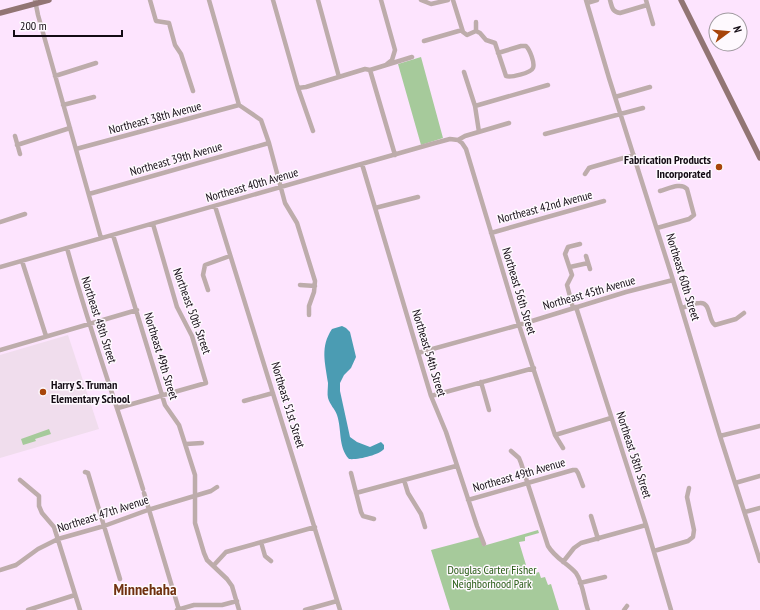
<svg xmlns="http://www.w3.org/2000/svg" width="760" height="610" font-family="'PT Sans Narrow',sans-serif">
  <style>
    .education { fill: #f0dded }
    .green { fill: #a6ca9b }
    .water { fill: #4b9cb3 }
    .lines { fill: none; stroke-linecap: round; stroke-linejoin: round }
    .minor { stroke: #bdacab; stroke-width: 4.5 }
    .major { stroke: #927574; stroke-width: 5.5 }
    .poi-dot { fill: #a7440a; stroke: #fef9fe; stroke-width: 1.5 }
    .labels { text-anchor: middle; stroke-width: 3; stroke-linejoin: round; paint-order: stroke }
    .street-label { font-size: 12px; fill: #130b14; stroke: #fef9fe }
    .poi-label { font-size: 12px; font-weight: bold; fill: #130b14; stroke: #fef9fe; text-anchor: end }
    .park-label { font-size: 12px; fill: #275b14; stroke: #fef9fe }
    .district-label { font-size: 16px; font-weight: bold; fill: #6f300f; stroke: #fef9fe }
  </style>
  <rect width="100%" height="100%" fill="#fde4fe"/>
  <path class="education" d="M68,335L99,429L0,458V355Z"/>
  <path class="green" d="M421,57L443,138L421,145L398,64Z
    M49,429L51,434L35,439L36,441L23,445L21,439Z
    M538,530L539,533L525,537V541L519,542L526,565L523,566L526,576L539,572L541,578L545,577L548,585L551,584L559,610H450L431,550L480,537L483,546Z"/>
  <path class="water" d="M342,326L346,328L350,332L356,357L351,368L344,375L340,383V391L350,437L357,442L370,447L381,442L384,445V449C379,455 358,460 349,459C338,447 342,430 337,415C335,409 330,405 328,398C327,394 328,388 328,383C325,362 320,347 332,329Z"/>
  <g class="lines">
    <path class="minor" d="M35,0L38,15L101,238
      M150,0L156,21L169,23L175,45L181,54L193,91
      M209,0L239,105L261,120L269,143L285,203L297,223L315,281L314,292L309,306V315
      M273,0L298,88L313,131
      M318,0L339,77
      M381,0L395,50L392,60L387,64
      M421,0L431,4L448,0
      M453,0L463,32L467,35L476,31L480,33L486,40L495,43L506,76C510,78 531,73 533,68C535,63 530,50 526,46H521L498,53
      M586,0L609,78L673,280L720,436L760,561
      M610,0C612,7 612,12 620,13L647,5
      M646,0L653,24
      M587,3L597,0
      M476,31V22
      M424,41L462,30
      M370,70L395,155
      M464,72L475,106L479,132
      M55,76L96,63
      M298,88L306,87L365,69L370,70L412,57
      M615,97L650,87
      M63,105L94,97
      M475,106L548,85
      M545,134L643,108
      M15,136L20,154
      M458,140L462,143L466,149L519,325L555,435L563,448
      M17,145L70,128
      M76,149L239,105
      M362,164L425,376L431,396L446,432L477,526L484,544
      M585,174L589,168L592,167L634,155
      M89,194L269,143
      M215,206L340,610
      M375,208L418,197
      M0,222L25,214
      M657,228L689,219L694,215L687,189C681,182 668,189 660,191
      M491,233L604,201
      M113,235L165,405L179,425L195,475V523L204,553L207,560L227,579L232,586L239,610
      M67,248C89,329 118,408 143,489
      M586,256L590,269
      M22,261L46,336
      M0,267L435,143L450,139L458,140L465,136L509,123
      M570,267L588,263
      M300,285L315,286
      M208,290L203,275L205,265L230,256
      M576,307L646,525L671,610
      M573,308L567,285L572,275L565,254L568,247L580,244
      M682,308C687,306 694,303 700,303C711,302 708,321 715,325L736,319L744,313
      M0,350L137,310
      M418,353L519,325L626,292L673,280
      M481,382L489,410
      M431,396L534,368
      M244,401L273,393
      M118,408L206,383L192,336L177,307L153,224
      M555,435L611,418
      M720,436L760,426
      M186,444L202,443
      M511,451L519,458L521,463L548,546C555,558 567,563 576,573C583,583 584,599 588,610
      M85,472L88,473L120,579
      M351,473L361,512L363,516L374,519
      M20,480L39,496V506L42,513L54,527L80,610
      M404,480L408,493L421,514L425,527
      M735,483L760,476
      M144,493L179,610
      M356,493L456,466
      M468,500L573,470H576L578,473L583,486
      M745,512L760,508
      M591,516L598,539
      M261,542L265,556L271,561
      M654,551L688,541L693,537L694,530L687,497L689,488
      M563,562L574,548L581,543L646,525
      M214,565L226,552L315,527
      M0,570L16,565L38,549L58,539L104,526L148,510L211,491L217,487
      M580,583L605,577
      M28,610L75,595
      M177,610L194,605H222L237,601
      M305,610L337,601
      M624,610L627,606"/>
    <path class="major" d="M681,0L760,158
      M0,13L49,0"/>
  </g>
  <g class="poi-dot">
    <circle cx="719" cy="167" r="4"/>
    <circle cx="43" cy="392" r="4"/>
  </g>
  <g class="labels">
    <g class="street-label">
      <text transform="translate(155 118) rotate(-15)" y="4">Northeast 38th Avenue</text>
      <text transform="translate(176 159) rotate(-16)" y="4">Northeast 39th Avenue</text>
      <text transform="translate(252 185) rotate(-16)" y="4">Northeast 40th Avenue</text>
      <text transform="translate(545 207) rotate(-15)" y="4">Northeast 42nd Avenue</text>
      <text transform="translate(683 277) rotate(73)" y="4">Northeast 60th Street</text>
      <text transform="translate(519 291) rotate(73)" y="4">Northeast 56th Street</text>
      <text transform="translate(589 293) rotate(-16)" y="4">Northeast 45th Avenue</text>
      <text transform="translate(192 311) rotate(70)" y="4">Northeast 50th Street</text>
      <text transform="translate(99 320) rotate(72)" y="4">Northeast 48th Street</text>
      <text transform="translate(429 353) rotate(73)" y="4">Northeast 54th Street</text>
      <text transform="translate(161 356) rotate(73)" y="4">Northeast 49th Street</text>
      <text transform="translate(288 405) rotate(73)" y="4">Northeast 51st Street</text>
      <text transform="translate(634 455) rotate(72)" y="4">Northeast 58th Street</text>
      <text transform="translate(519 475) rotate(-16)" y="4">Northeast 49th Avenue</text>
      <text transform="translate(103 514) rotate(-18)" y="4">Northeast 47th Avenue</text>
    </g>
    <g class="poi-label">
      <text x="711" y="164">Fabrication Products<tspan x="711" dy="14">Incorporated</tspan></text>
      <text x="51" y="389" text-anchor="start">Harry S. Truman<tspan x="51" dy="14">Elementary School</tspan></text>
    </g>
    <g class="park-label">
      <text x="492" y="574">Douglas Carter Fisher<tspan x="492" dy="14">Neighborhood Park</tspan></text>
    </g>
    <g class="district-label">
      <text x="145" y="595">Minnehaha</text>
    </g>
  </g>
  <g transform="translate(728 32) rotate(74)"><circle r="19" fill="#fef9fe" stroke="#a09aa0"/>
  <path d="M0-3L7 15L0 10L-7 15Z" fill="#a7440a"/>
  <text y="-6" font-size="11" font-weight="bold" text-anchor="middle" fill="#130b14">N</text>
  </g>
  <path d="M14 30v6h108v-6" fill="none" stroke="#130b14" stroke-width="2"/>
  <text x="20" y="30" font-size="12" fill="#130b14" stroke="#fef9fe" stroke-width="3" paint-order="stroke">200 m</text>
</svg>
